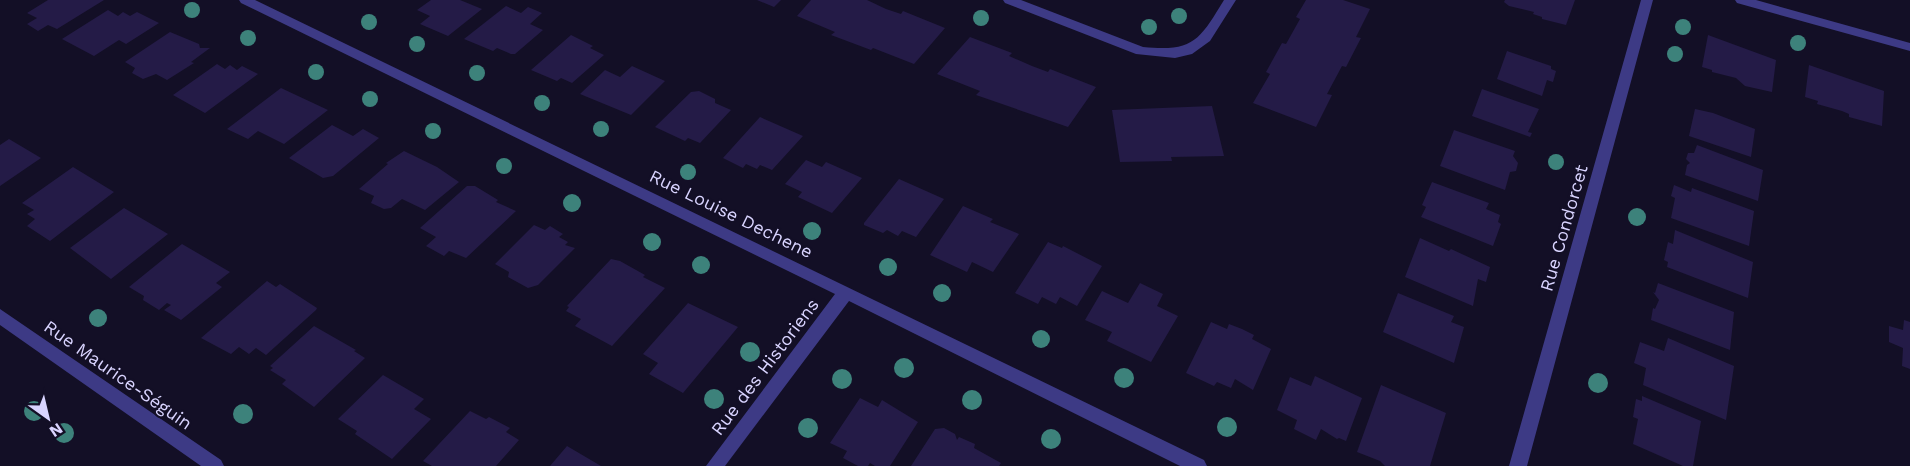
<svg xmlns="http://www.w3.org/2000/svg" width="1910" height="466" font-family="'Work Sans',sans-serif">
  <style>
    .building { fill: #241b47 }
    .lines { fill: none; stroke-linecap: round; stroke-linejoin: round }
    .minor { fill: #3d3a85; fill-rule: evenodd }
    .tree { fill: #3d827b }
    .labels { text-anchor: middle; stroke-width: 4.5; stroke-linejoin: round; paint-order: stroke }
    .street-label { font-size: 18px; fill: #d9d4ff; stroke: #130f26 }
  </style>
  <rect width="100%" height="100%" fill="#130f26"/>
  <path class="building" d="M48,0H104L57,29L48,25L38,31L27,24L37,18L27,13Z
    M431,0H460L482,9L448,36L420,24L430,16L417,10Z
    M757,0H781L774,7Z
    M811,0H867L886,9L901,14L903,11L945,28L914,64L873,48L871,50L831,35L835,32L797,16Z
    M1306,0H1343L1370,9L1356,37L1361,38L1346,67L1342,66L1327,94L1332,95L1316,127L1253,103L1270,74L1266,72L1282,43L1286,44L1300,19L1296,17Z
    M1505,0H1575L1566,25L1542,19V17L1533,14L1534,12L1509,6L1504,2Z
    M506,6L521,13L528,7L542,13L530,24L543,30L515,54H511L497,48L493,51L464,39Z
    M108,10L118,16L123,12L130,16L137,12L159,23L126,44L119,40L94,56L62,39Z
    M170,32L199,44L200,48H210L191,62L194,63L167,80L156,74L143,79L132,73L135,68L125,62Z
    M571,35L593,46L590,48L604,55L572,83L561,78L557,81L531,70Z
    M1708,35L1776,60L1772,92L1745,86L1736,78L1712,72V70L1702,67Z
    M970,37L1012,53L1009,56L1032,66L1048,72L1050,69L1096,87L1068,127L976,95L980,91L937,74Z
    M1507,51L1551,66V69L1556,71L1553,82L1547,80L1542,96L1497,79Z
    M217,64L225,69L230,65L237,70L242,66L258,74L205,113L173,95Z
    M1809,65L1884,91L1882,126L1849,117V114L1842,111L1817,104L1818,101L1805,97Z
    M632,66L665,81L631,115L580,94L605,70L620,77Z
    M281,88L328,110L284,144L258,131L248,139L227,129Z
    M1482,89L1539,109L1528,132L1532,133L1530,137L1472,116Z
    M699,91L715,99V103L731,110L700,143L688,138L685,141L655,127L691,92Z
    M1212,106L1224,156L1171,157L1172,161L1120,162L1112,110Z
    M1695,109L1713,113L1755,129L1751,157L1689,136Z
    M760,117L803,136L772,170L760,165L757,169L746,164L743,168L723,158Z
    M332,125L353,136L363,129L379,138L333,176L323,178L289,158Z
    M1454,130L1515,151L1513,156L1518,163L1516,171L1510,172L1505,190L1440,166Z
    M9,139L41,158L0,186V145Z
    M1697,145L1763,170L1758,201L1685,175L1687,165L1690,163L1686,159L1688,153H1694Z
    M404,151L437,167L459,182L425,210L402,199L391,208L384,209L371,203L374,196L359,189L388,164L386,163Z
    M806,160L822,167L826,162L862,178L832,213L798,197L802,192L785,184Z
    M73,167L114,192L50,241L27,226L35,219L27,214L34,210L22,203Z
    M899,179L944,199L916,237L902,231L898,236L887,230L883,233L864,225V223Z
    M1432,182L1489,203L1486,209L1500,215L1498,222L1501,224L1493,246L1421,217L1426,207L1422,205Z
    M1674,185L1691,192L1692,188L1754,211L1749,246L1671,218L1675,198L1671,196Z
    M467,186H475L498,200L496,202L516,211L466,258L449,251L444,256L426,246L436,237L420,228Z
    M963,206L993,219L990,222L1019,234L993,272L972,262L967,272L930,255Z
    M124,208L168,234L111,279L70,248Z
    M534,225L545,230L550,226L563,234L559,237L568,242L565,245L575,248L538,285L528,288L508,277L509,272L495,264Z
    M1675,230L1753,262L1748,298L1667,267L1668,262L1664,260L1668,242L1673,244Z
    M1420,238L1449,251L1451,249L1490,267L1486,282L1478,279L1473,306L1405,277Z
    M1048,242L1062,248L1063,246L1102,266L1077,306L1060,297L1056,304L1042,297L1038,304L1015,293Z
    M182,244L230,272L216,283L222,287L181,320L164,310L171,305L167,303L159,310L143,300L144,296L129,287Z
    M611,259L620,261L645,275L643,277L665,288L612,346L575,326L581,319L566,311L569,307L567,306Z
    M267,281L276,287L280,284L317,308L316,310L266,355L256,348L249,354L239,347L231,354L201,338Z
    M1140,283L1163,294L1157,306L1178,316L1151,362L1107,341L1112,332L1085,320L1102,291L1128,303Z
    M1658,283L1734,312L1730,350L1651,320L1653,308L1655,309L1659,300L1653,292L1655,293Z
    M1398,293L1454,316L1451,322L1464,327L1454,363L1383,332Z
    M688,303L738,327L683,393L649,374L658,363L643,354Z
    M1904,320L1910,322V369L1902,366L1903,348L1889,342V326L1903,330Z
    M1211,322L1227,329L1229,324L1242,329L1254,335L1252,339L1271,349L1253,390L1235,379L1231,388L1217,382L1214,386L1186,373Z
    M314,326L356,350L354,351L365,358L314,407L282,384L286,380L270,370L273,368L270,366Z
    M1668,338L1734,366L1726,420L1643,385L1646,368L1634,363L1640,342L1664,351Z
    M383,375L424,399L414,409L431,419L392,459L355,434L357,431L338,419Z
    M1315,376L1362,398L1346,441L1339,438L1337,439L1321,429L1316,440L1294,429L1297,420L1277,410L1290,377L1311,386Z
    M1381,385L1446,413L1430,466H1385L1380,461L1357,452Z
    M1642,396L1701,421L1693,466H1683L1633,444L1638,419L1633,417L1636,399L1642,401Z
    M860,398L878,407L882,400L918,422L890,466H875L870,463L868,466H858L843,458L847,451L830,443Z
    M470,411L486,419L489,417L510,428L506,432L519,440L496,466H432L423,461Z
    M944,428L955,434L957,440L959,437L975,444L974,448L1001,463L999,466H911L935,429Z
    M567,446L601,466H550Z"/>
  <g class="lines">
    <path class="minor" d="M239,0H255L1204,460L1207,466H1180L849,301L725,466H706L835,294L241,3Z
      M1003,0H1021L1143,47C1193,52 1199,41 1224,0H1236L1210,41L1192,54L1175,58L1136,54L1005,3Z
      M1641,0H1653L1527,466H1509Z
      M1735,0H1756L1910,43V51L1737,3Z
      M0,309L221,460L224,466H201L0,325Z"/>
  </g>
  <g class="tree">
    <circle cx="192" cy="10" r="8"/>
    <circle cx="1179" cy="16" r="8"/>
    <circle cx="981" cy="18" r="8"/>
    <circle cx="369" cy="22" r="8"/>
    <circle cx="1149" cy="27" r="8"/>
    <circle cx="1683" cy="27" r="8"/>
    <circle cx="248" cy="38" r="8"/>
    <circle cx="1798" cy="43" r="8"/>
    <circle cx="417" cy="44" r="8"/>
    <circle cx="1675" cy="54" r="8"/>
    <circle cx="316" cy="72" r="8"/>
    <circle cx="477" cy="73" r="8"/>
    <circle cx="370" cy="99" r="8"/>
    <circle cx="542" cy="103" r="8"/>
    <circle cx="601" cy="129" r="8"/>
    <circle cx="433" cy="131" r="8"/>
    <circle cx="1556" cy="162" r="8"/>
    <circle cx="504" cy="166" r="8"/>
    <circle cx="688" cy="172" r="8"/>
    <circle cx="572" cy="203" r="9"/>
    <circle cx="1637" cy="217" r="9"/>
    <circle cx="812" cy="231" r="9"/>
    <circle cx="652" cy="242" r="9"/>
    <circle cx="701" cy="265" r="9"/>
    <circle cx="888" cy="267" r="9"/>
    <circle cx="942" cy="293" r="9"/>
    <circle cx="98" cy="318" r="9"/>
    <circle cx="1041" cy="339" r="9"/>
    <circle cx="750" cy="352" r="10"/>
    <circle cx="904" cy="368" r="10"/>
    <circle cx="1124" cy="378" r="10"/>
    <circle cx="842" cy="379" r="10"/>
    <circle cx="1598" cy="383" r="10"/>
    <circle cx="714" cy="399" r="10"/>
    <circle cx="972" cy="400" r="10"/>
    <circle cx="34" cy="411" r="10"/>
    <circle cx="243" cy="414" r="10"/>
    <circle cx="1227" cy="427" r="10"/>
    <circle cx="808" cy="428" r="10"/>
    <circle cx="64" cy="433" r="10"/>
    <circle cx="1051" cy="439" r="10"/>
  </g>
  <g class="labels">
    <g class="street-label">
      <text transform="translate(731 214) rotate(26)" y="6">Rue Louise Dechene</text>
      <text transform="translate(1564 228) rotate(-74)" y="6">Rue Condorcet</text>
      <text transform="translate(765 367) rotate(-53)" y="6">Rue des Historiens</text>
      <text transform="translate(118 375) rotate(35)" y="6">Rue Maurice-Séguin</text>
    </g>
  </g>
  <g transform="translate(48 418) rotate(146)" stroke="#130f26" stroke-width="4.5" paint-order="stroke">
  <path d="M0-4.5L10 22L0 15L-10 22Z" fill="#d9d4ff"/>
  <text y="-9" font-size="16" font-weight="bold" text-anchor="middle" fill="#d9d4ff">N</text>
  </g>
</svg>
